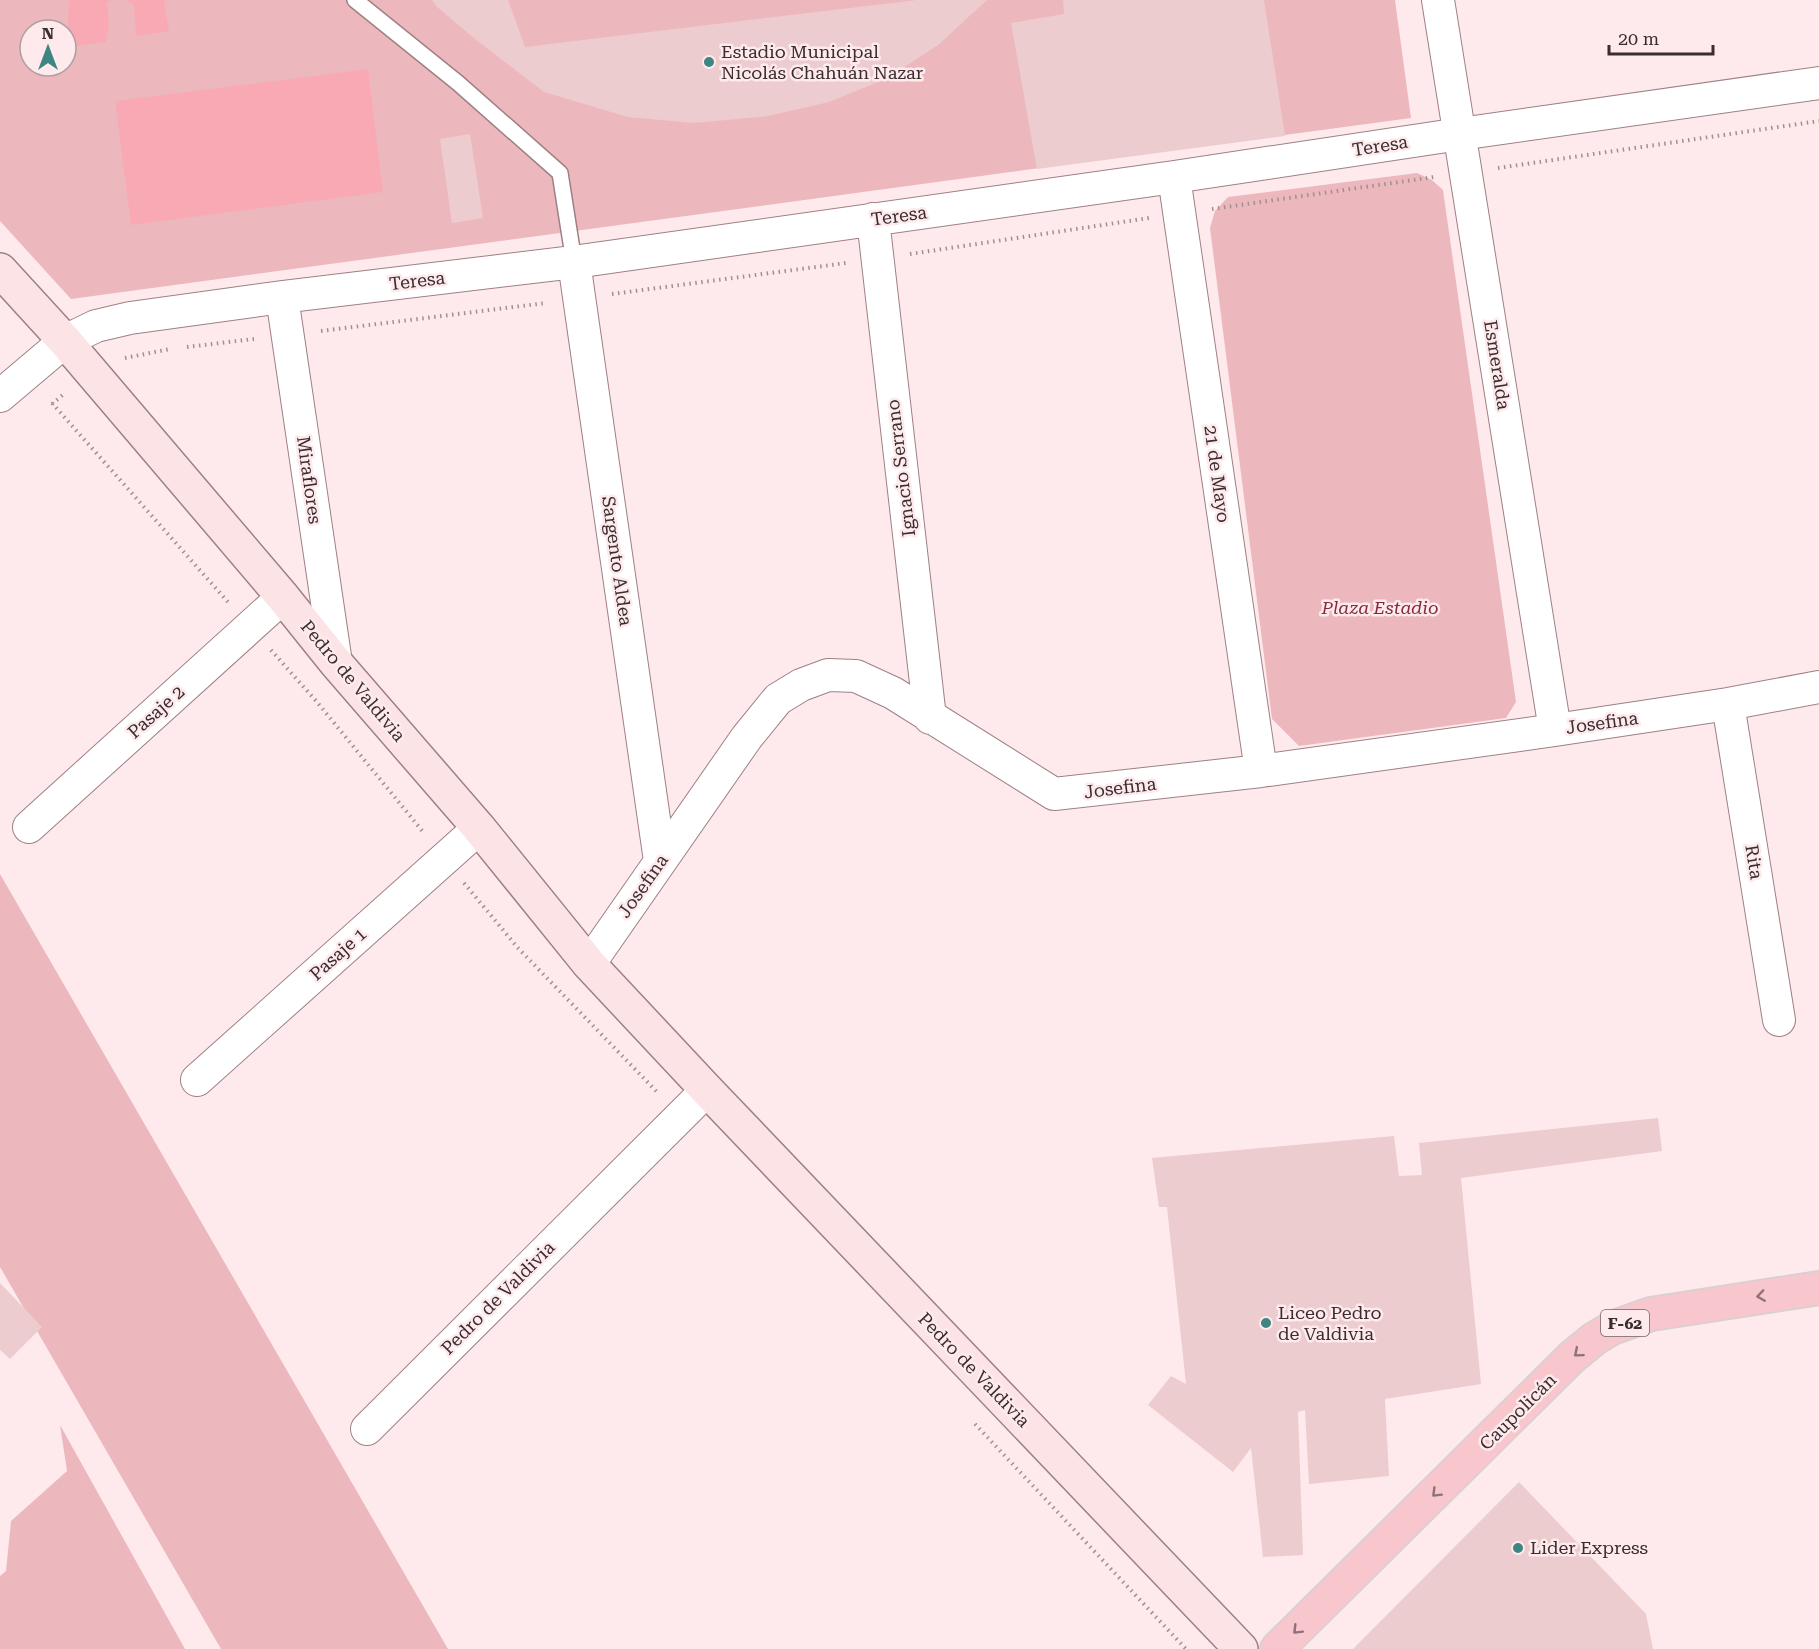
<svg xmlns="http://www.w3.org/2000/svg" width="1819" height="1649" font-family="'Roboto Serif',serif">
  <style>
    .green { fill: #ecb8be; fill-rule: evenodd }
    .water { fill: #f9a9b3 }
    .building { fill: #eccccf }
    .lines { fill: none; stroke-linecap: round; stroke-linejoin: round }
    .lane-casing { stroke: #9e8084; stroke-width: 18 }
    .street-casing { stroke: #9e8084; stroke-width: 34 }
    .secondary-casing { stroke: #9e8084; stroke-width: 36 }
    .primary-casing { stroke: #d3d1d1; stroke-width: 36 }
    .path { stroke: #a08f91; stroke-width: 4; stroke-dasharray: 1.5 4.5; stroke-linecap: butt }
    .lane { stroke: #fff; stroke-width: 15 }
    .street { stroke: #fff; stroke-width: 32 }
    .secondary { stroke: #fbe3e6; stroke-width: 33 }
    .primary { stroke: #f7c7cd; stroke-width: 33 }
    .oneway { stroke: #8e7276 }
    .poi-dot { fill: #3e8682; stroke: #feeaec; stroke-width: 2 }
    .labels { text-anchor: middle; stroke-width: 5; stroke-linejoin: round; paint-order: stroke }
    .shield { fill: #feeaec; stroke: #746667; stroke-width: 1.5 }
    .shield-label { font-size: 16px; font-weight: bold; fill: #392d2e }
    .poi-label { font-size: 18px; fill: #392d2e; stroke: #feeaec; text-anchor: start }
    .street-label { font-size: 18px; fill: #392d2e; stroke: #feeaec }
    .park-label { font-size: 18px; font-style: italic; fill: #852a3e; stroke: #feeaec }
  </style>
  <rect width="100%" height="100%" fill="#feeaec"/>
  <path class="green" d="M0,0H1395L1411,118L71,299L0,221ZM30,30H66V66H30Z
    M1417,173L1432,180L1443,190L1516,702L1506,718L1299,746L1272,719L1210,228L1215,211L1228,197Z
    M0,874L448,1649H221L0,1267Z
    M60,1425L185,1649H0V1576L6,1571L11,1521L67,1471Z"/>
  <path class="water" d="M69,0H111L107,2L109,25L106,42L67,47Z
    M126,0H164L169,31L136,36L134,5Z
    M368,69L383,192L131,225L115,101Z"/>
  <path class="building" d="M432,0H508L525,47L917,0H987L938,45L888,78L829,102L768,116L694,123L628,117L544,92L475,39L436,6Z
    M1063,0H1264L1285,136L1037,169L1011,23L1064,14Z
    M470,134L483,218L452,223L440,139Z
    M1658,1118L1662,1151L1461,1178L1481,1384L1385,1399L1389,1476L1309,1484L1305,1410L1298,1412L1303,1555L1263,1557L1251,1448L1233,1472L1148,1405L1171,1376L1186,1384L1167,1207H1159L1152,1158L1394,1136L1399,1176L1422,1175L1419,1143Z
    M0,1283L42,1327L10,1359L0,1350Z
    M1519,1482L1646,1614L1653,1649H1353Z"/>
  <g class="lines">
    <g class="lane-casing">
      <path id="lane" d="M355,0L458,83L560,173L574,262"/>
    </g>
    <g class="street-casing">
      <path id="street" d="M1438,0L1555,730
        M1174,177L1261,771
        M873,219L930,718
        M574,262L660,861
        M282,297L336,663
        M0,396L65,341L96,326L130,318L282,297L574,262L1174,177L1460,134L1819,83
        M1728,704L1779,1020
        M29,827L283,597
        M589,964L747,737L778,699L801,685L828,675L856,676L893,693L1054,794L1261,771L1555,730L1728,704L1819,687
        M197,1080L479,828
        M367,1429L707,1090"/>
    </g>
    <g class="secondary-casing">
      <path id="secondary" d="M0,270L65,341L283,597L336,663L479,828L589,964L707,1090L1241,1649"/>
    </g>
    <g class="primary-casing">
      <path id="primary" d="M1277,1649L1572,1357L1594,1339L1612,1328L1651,1314L1819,1288"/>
    </g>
    <path class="path" d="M1498,168L1819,121
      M1212,209L1434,177
      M910,254L1149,218
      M612,294L846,263
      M321,331L546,303
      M187,347L254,339
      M125,358L170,349
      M52,403L228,602
      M52,404L65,393
      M271,650L317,702L424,833
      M464,883L518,948L659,1094
      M975,1424L1186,1649"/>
    <use href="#lane" class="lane"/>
    <use href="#street" class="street"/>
    <use href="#secondary" class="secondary"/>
    <use href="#primary" class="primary"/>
  </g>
  <defs><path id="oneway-chevron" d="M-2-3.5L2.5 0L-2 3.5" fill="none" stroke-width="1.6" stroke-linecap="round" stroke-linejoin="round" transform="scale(1.5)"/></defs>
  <g class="oneway">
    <use href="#oneway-chevron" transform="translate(1761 1296) rotate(172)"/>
    <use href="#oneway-chevron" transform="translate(1578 1353) rotate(140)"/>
    <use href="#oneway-chevron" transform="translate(1436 1493) rotate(135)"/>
    <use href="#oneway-chevron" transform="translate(1297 1630) rotate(135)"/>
  </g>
  <g class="poi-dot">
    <circle cx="709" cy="62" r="6"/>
    <circle cx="1266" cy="1323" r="6"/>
    <circle cx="1518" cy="1548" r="6"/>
  </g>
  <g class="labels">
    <rect class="shield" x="1601" y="1310" width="48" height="26" rx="4.5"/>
    <g class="shield-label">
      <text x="1625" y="1329">F-62</text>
    </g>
    <g class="poi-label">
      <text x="721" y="58">Estadio Municipal<tspan x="721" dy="21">Nicolás Chahuán Nazar</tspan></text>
      <text x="1278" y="1319">Liceo Pedro<tspan x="1278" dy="21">de Valdivia</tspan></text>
      <text x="1530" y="1554">Lider Express</text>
    </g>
    <g class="street-label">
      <text transform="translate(1380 146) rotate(-9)" y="6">Teresa</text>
      <text transform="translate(899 216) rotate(-8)" y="6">Teresa</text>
      <text transform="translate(417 281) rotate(-7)" y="6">Teresa</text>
      <text transform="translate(1497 365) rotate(81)" y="6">Esmeralda</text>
      <text transform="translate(901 468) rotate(-97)" y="6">Ignacio Serrano</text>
      <text transform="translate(1217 474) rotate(82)" y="6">21 de Mayo</text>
      <text transform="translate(309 480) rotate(82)" y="6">Miraflores</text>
      <text transform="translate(617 561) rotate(82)" y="6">Sargento Aldea</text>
      <text transform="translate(353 681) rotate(50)" y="6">Pedro de Valdivia</text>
      <text transform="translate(156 712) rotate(-42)" y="6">Pasaje 2</text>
      <text transform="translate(1602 723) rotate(-8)" y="6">Josefina</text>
      <text transform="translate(1120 788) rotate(-7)" y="6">Josefina</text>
      <text transform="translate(1754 862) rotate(81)" y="6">Rita</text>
      <text transform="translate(643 886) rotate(-55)" y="6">Josefina</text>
      <text transform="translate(338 954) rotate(-42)" y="6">Pasaje 1</text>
      <text transform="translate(498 1298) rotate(-45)" y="6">Pedro de Valdivia</text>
      <text transform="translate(974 1370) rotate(46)" y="6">Pedro de Valdivia</text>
      <text transform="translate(1518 1412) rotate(-45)" y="6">Caupolicán</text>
    </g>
    <g class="park-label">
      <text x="1380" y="614">Plaza Estadio</text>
    </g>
  </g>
  <g transform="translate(48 48)"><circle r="28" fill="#feeaec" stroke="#af9ea0" stroke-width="1.5"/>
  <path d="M0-4.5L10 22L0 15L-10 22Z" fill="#3e8682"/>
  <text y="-9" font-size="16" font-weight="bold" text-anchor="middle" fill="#392d2e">N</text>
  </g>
  <path d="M1609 45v9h104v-9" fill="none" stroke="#392d2e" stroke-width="3"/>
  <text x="1618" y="45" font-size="18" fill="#392d2e" stroke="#feeaec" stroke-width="4.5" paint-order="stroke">20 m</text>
</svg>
